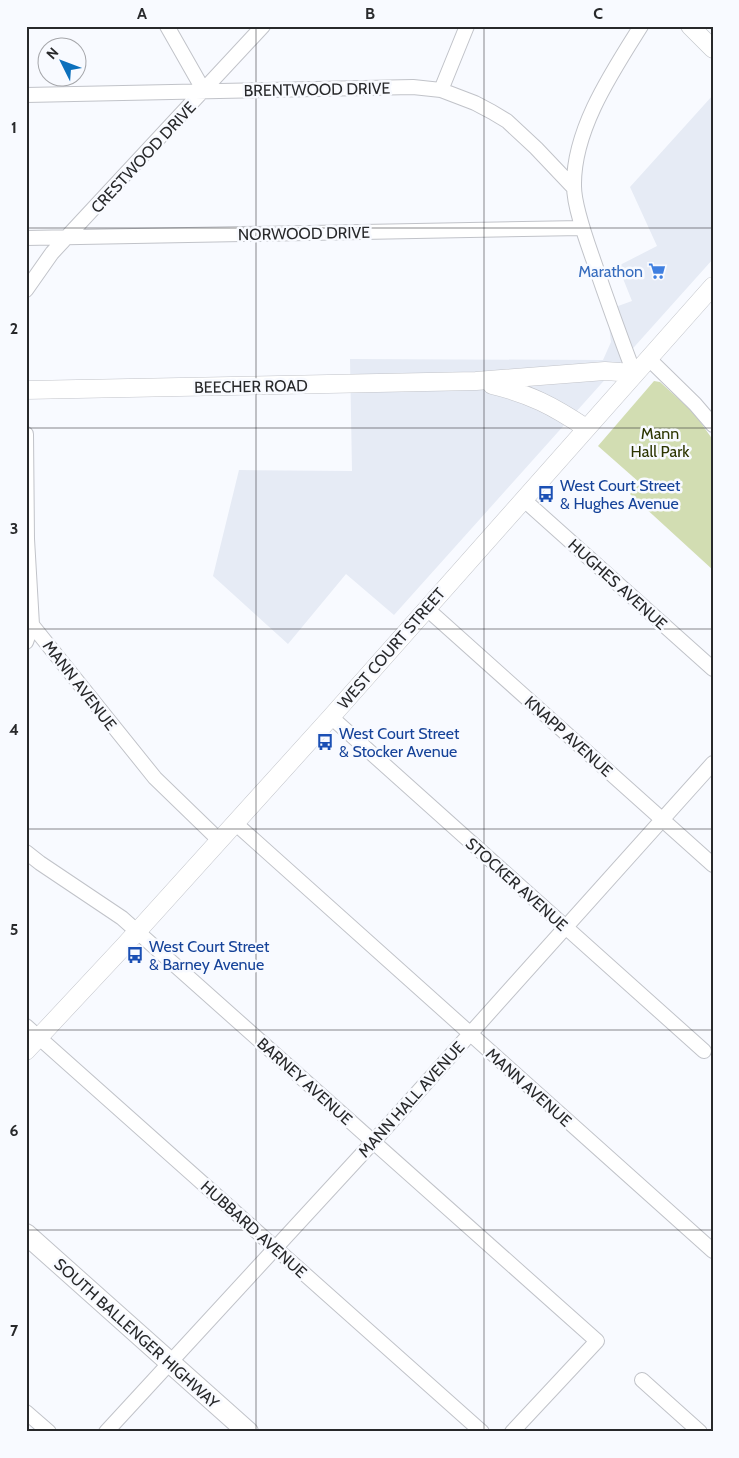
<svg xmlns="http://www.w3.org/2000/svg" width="739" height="1458" font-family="Cabin,sans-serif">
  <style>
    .built { fill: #e6ebf5 }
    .green { fill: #d2ddb2 }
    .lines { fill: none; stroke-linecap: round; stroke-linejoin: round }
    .minor-casing { stroke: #c1c3c9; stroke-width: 16 }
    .tertiary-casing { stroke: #c1c3c9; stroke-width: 19 }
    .secondary-casing { stroke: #c1c3c9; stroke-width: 22 }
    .minor { stroke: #fff; stroke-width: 14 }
    .tertiary { stroke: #fff; stroke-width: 18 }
    .secondary { stroke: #fff; stroke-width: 20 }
    .grid { fill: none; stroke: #28292b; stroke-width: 1; stroke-opacity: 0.55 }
    .labels { text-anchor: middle; stroke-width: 5; stroke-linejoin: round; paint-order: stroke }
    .street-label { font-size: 16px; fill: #28292b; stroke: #f8faff }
    .shop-label { font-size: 16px; fill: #366cbe; stroke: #f8faff; text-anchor: end }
    .park-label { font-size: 16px; fill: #2c3500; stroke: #f8faff }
    .transit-label { font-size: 16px; fill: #164399; stroke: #f8faff; text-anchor: start }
    .neatline { fill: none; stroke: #28292b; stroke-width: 2 }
    .grid-label { font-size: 16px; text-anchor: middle; font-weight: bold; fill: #28292b }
  </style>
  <rect width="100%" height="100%" fill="#f8faff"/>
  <path class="built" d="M713,95V259L394,615L346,574L288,644L213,576L239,470L352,471L350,359L603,360L611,342L607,310L632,301L618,266L657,246L630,187Z"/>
  <path class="green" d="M654,381L660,382L694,413L713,440V570L630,494L640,483L598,446Z"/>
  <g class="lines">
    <g class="minor-casing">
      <path id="minor" d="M167,26L204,91
        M441,90L467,26
        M26,95L413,87L441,90L475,103L492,112L507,121L536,148L573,187
        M26,238L582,228
        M26,290L52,253L263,26
        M649,359L695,404L713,425
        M634,373C620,336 606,297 593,259C586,239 574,206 574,186C573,130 612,72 641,26
        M26,434L27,539L32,625L155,778L219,840
        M523,499L713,669
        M426,608L713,865
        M26,642L32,625
        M331,717L704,1051
        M235,823L713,1251
        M26,852L40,863L122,918L597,1341L512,1432
        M26,1026L482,1432
        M642,1380L700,1432
        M26,1412L49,1432
        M106,1432L374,1141L713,763"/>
    </g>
    <g class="tertiary-casing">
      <path id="tertiary" d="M690,26L713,49
        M492,385C530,394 553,406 586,428
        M26,390L476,381L605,371L634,373
        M26,1051L125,945L331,717L713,286"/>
    </g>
    <g class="secondary-casing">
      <path id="secondary" d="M26,1234L248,1432"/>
    </g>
    <use href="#minor" class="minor"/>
    <use href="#tertiary" class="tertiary"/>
    <use href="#secondary" class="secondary"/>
  </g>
  <path class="grid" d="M256,26V1432M484,26V1432M26,228H713M26,428H713M26,629H713M26,829H713M26,1030H713M26,1230H713"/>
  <defs>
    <g id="supermarket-bare" transform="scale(1.35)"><path d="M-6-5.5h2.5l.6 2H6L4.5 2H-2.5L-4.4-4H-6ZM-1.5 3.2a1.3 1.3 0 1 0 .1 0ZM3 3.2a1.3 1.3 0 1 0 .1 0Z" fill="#3f7fe0" stroke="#f8faff" stroke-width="2.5" paint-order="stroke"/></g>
    <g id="bus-bare" transform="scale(1.35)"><path d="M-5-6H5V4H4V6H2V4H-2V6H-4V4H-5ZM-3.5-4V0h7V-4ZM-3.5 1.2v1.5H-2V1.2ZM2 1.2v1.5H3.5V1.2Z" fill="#1a4fb4" stroke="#f8faff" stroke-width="2.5" paint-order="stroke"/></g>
  </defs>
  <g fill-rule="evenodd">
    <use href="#supermarket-bare" x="657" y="271"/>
    <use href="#bus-bare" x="546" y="494"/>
    <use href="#bus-bare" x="325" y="742"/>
    <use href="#bus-bare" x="135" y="955"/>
  </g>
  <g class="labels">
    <g class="street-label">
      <text transform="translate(317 89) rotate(-1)" y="6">BRENTWOOD DRIVE</text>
      <text transform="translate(143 157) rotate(-47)" y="6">CRESTWOOD DRIVE</text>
      <text transform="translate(304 233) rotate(-1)" y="6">NORWOOD DRIVE</text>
      <text transform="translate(251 386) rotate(-1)" y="6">BEECHER ROAD</text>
      <text transform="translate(618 584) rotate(42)" y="6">HUGHES AVENUE</text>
      <text transform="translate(391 648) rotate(-49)" y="6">WEST COURT STREET</text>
      <text transform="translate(80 685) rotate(52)" y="6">MANN AVENUE</text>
      <text transform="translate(569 736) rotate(42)" y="6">KNAPP AVENUE</text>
      <text transform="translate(517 884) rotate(42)" y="6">STOCKER AVENUE</text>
      <text transform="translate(305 1081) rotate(42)" y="6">BARNEY AVENUE</text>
      <text transform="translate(529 1087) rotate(42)" y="6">MANN AVENUE</text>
      <text transform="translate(411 1099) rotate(-48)" y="6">MANN HALL AVENUE</text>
      <text transform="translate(254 1229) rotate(42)" y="6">HUBBARD AVENUE</text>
      <text transform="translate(137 1333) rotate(42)" y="6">SOUTH BALLENGER HIGHWAY</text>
    </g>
    <g class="shop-label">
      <text x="643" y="277">Marathon</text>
    </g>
    <g class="park-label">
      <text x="660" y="439">Mann<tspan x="660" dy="18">Hall Park</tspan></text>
    </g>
    <g class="transit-label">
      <text x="560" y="491">West Court Street<tspan x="560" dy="18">&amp; Hughes Avenue</tspan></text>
      <text x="339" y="739">West Court Street<tspan x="339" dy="18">&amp; Stocker Avenue</tspan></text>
      <text x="149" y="952">West Court Street<tspan x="149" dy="18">&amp; Barney Avenue</tspan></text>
    </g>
  </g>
  <rect width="739" height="1458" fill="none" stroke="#f8faff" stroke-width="55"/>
  <g transform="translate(62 62) rotate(312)"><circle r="24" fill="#f8faff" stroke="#a5a6aa"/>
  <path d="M0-4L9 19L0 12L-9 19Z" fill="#0c70bc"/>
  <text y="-8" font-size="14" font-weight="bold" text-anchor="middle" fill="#28292b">N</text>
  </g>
  <rect x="28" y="28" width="684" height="1402" class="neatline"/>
  <g class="grid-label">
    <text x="142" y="19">A</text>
    <text x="370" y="19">B</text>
    <text x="598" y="19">C</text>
    <text x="14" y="133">1</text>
    <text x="14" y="334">2</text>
    <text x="14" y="534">3</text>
    <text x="14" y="735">4</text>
    <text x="14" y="935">5</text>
    <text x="14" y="1136">6</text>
    <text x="14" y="1336">7</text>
  </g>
</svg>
